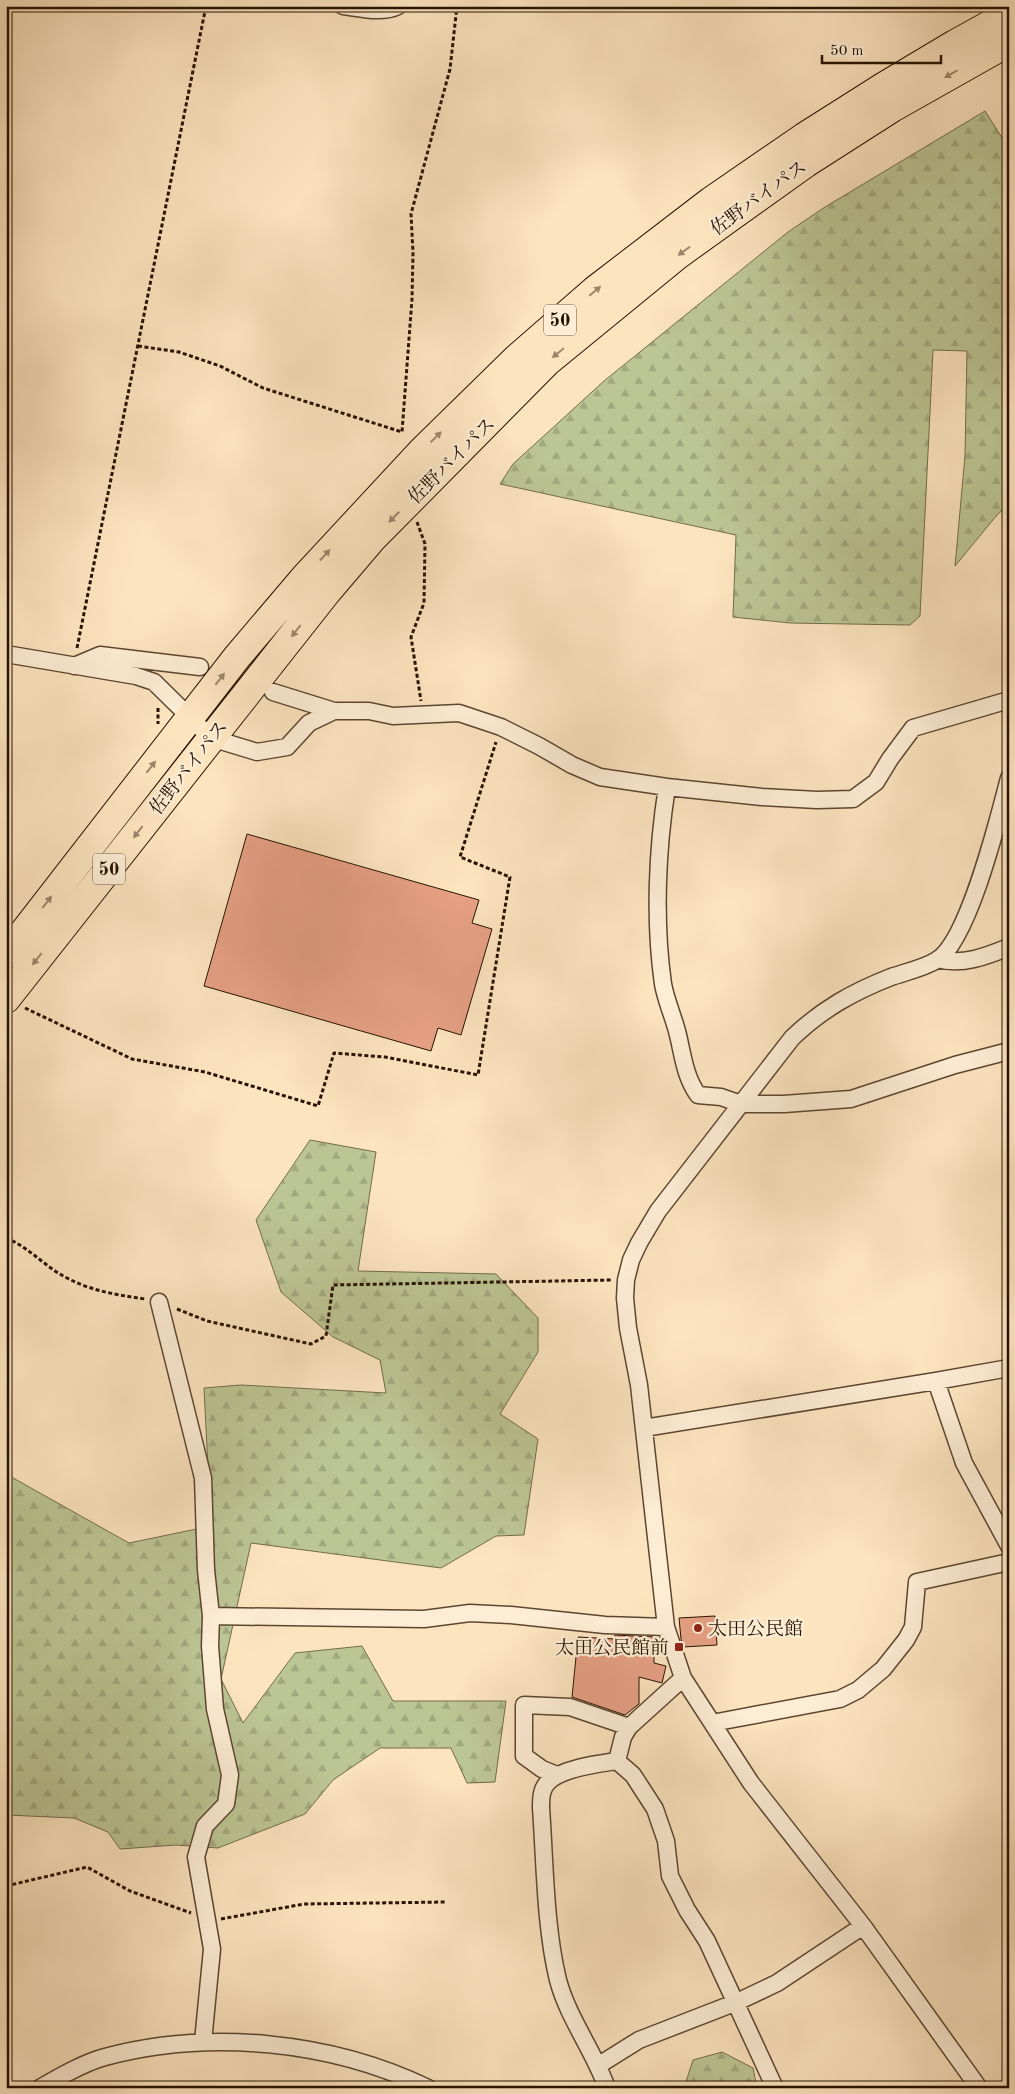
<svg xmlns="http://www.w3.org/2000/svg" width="1015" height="2094" font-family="'Old Standard TT','Noto Serif JP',serif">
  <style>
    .forest { fill: url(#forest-firs); stroke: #726c4a }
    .building { fill: #e6a084; stroke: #271201 }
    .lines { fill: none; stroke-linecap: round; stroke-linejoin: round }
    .street-casing { stroke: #5c4630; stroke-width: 19 }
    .highway-casing { stroke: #271201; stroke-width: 30 }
    .path { stroke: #271201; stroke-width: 3; stroke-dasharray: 4 2.5; stroke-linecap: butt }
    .street { stroke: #fdedd5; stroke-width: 16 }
    .highway { stroke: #fce4bf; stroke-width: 28 }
    .oneway { fill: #9c866a }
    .poi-dot { fill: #8f2418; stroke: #fdedd5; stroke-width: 2 }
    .labels { text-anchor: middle; stroke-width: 4.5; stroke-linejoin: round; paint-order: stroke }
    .shield { fill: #fdedd5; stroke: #675441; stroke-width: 1 }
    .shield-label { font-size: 18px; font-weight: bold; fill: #271201 }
    .street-label { font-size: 19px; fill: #271201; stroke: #fdedd5 }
    .poi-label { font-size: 19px; fill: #271201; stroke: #fdedd5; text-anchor: start }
  </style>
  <defs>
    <pattern id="forest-firs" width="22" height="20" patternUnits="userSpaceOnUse" patternTransform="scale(1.25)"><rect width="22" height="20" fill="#bcc594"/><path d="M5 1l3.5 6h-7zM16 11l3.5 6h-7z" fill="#a2a87e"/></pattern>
  </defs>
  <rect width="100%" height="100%" fill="#fce4bf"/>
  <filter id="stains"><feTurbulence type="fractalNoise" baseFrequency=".004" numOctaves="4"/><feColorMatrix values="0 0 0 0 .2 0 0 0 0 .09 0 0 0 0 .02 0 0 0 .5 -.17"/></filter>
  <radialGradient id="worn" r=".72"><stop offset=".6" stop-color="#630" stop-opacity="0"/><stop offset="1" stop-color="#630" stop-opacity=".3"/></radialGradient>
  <path class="forest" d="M985,111L1004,141H1009V504L997,515L955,566L965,456L967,351L933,350L920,616L910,625L790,623L733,617L736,535L500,484L513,464L604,381L788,232L825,207Z
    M310,1140L376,1152L358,1271L496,1274L538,1318V1352L500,1414L538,1439L524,1535L496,1536L441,1568L251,1543L221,1679L243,1723L295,1653L362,1646L393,1701H506L495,1782L467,1783L451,1748H380L333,1780L305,1814L218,1848L176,1845L120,1849L108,1832L74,1818L6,1815V1474L129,1543L211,1526L204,1388L241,1385L386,1393L380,1360L333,1337L281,1292L256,1220Z
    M722,2052L753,2068L757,2088H684L693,2060Z"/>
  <path class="building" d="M247,834L479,900L472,923L492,929L461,1035L438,1028L431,1051L204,986Z
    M715,1616L717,1645L683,1647L681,1639L679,1618Z
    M615,1635L654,1637V1663L666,1666L662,1683L639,1677V1704L625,1715L572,1697L578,1637L615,1639Z"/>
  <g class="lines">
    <g class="street-casing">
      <path id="street" d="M343,6C360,8 382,14 398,6
        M6,654L136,676L154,682L211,738L257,752L287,747L309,723L334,711H369L393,716L459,713L501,727L539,746L572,765L600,777L667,787L762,797L817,800L853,799L876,782L890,759L913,728L1009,700
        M74,666L100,655L200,667
        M273,692L334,711
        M667,787C657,849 654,921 663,984C666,1001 674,1018 678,1035C683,1056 685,1077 698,1095L721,1097L741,1104H784L851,1099L955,1065L1009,1051
        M938,959C962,966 987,956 1009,947
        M159,1302L203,1478L206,1570L211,1616L210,1646L215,1709L230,1775L226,1804L205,1826L196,1857L212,1949L203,2042
        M936,1381L964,1463L1009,1546
        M644,1428L936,1381L1009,1368
        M211,1616L424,1619L470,1613L511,1615L605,1625L666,1627
        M712,1723L840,1699L858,1690L883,1669L906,1640L913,1627L917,1582L1009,1562
        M629,1727L623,1737L617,1761L633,1775L655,1809L666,1841L670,1876L687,1910L707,1941L775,2088
        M557,1775L542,1769L524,1756V1705L570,1707L629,1727L683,1678
        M599,2065L639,2040L737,2002L777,1983L863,1926
        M40,2088C59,2077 85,2062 105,2057C209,2029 331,2041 428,2088
        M607,2088C594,2051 568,2018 558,1980C545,1927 545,1863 541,1808C541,1799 541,1789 548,1782C562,1768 598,1764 617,1761
        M979,2088L863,1926L751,1783L683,1678L666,1627L639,1385L628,1328L625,1298L626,1280L631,1260L639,1243L658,1211L792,1038C822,1009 853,992 891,977C906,972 924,968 937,960C969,940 999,816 1009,778"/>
    </g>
    <g class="highway-casing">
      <path id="highway" d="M6,955L237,657L305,577L422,451L517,358L595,290L711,201L804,137L883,87L955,44L1009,14
        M6,999L326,593L372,539L547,362L679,254L806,163L892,108L1009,42"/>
    </g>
    <path class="path" d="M138,346L179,352L220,366L263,388L402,432L412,299L413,253L411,214L450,69L457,6
      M417,522L425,544L424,603L411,637L421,701
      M77,648L206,6
      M158,708V724
      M25,1008L132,1059L205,1072L318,1106L334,1053L385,1057L478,1075L510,877L460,857L496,742
      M6,1238C29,1247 45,1267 67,1278C91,1291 118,1295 145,1299
      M177,1309L207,1321L311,1344L326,1336L333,1285L612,1280
      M6,1886L87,1867L130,1891L191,1913
      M221,1919L304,1904L446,1902"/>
    <use href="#street" class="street"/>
    <use href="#highway" class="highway"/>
  </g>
  <defs><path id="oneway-solid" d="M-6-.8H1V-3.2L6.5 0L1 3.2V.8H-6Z" transform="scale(1.25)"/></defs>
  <g class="oneway">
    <use href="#oneway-solid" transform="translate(951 74) rotate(150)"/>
    <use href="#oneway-solid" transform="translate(684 251) rotate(144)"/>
    <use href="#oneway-solid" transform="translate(595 291) rotate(-40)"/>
    <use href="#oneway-solid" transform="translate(558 353) rotate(141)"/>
    <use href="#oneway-solid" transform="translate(436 437) rotate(-44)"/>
    <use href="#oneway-solid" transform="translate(394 517) rotate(135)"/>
    <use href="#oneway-solid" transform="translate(325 555) rotate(-47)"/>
    <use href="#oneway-solid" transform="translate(296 631) rotate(128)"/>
    <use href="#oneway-solid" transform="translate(220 679) rotate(-52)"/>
    <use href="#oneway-solid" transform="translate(151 767) rotate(-52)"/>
    <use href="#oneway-solid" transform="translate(138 832) rotate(128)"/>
    <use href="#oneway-solid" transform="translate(47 902) rotate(-52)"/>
    <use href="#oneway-solid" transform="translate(37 959) rotate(128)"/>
  </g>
  <g class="poi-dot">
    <circle cx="698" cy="1628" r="5"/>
    <rect x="674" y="1642" width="10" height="10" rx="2.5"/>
  </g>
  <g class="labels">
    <g class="shield">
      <rect x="544" y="304.5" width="32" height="31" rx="4"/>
      <rect x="93" y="853.5" width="32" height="31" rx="4"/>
    </g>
    <g class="shield-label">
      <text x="560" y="326">50</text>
      <text x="109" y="875">50</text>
    </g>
    <g class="street-label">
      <text transform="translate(758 197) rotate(-36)" y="7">佐野バイパス</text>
      <text transform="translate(451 460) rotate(-45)" y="7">佐野バイパス</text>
      <text transform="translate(188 767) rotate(-52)" y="7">佐野バイパス</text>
    </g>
    <g class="poi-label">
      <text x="708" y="1635">太田公民館</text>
      <text x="669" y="1654" text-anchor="end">太田公民館前</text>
    </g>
  </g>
  <rect width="1015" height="2094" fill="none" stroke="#fce4bf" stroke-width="25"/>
  <rect x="8" y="8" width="1000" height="2079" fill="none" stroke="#271201" stroke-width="2.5"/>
  <rect x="12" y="12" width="990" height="2069" fill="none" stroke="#271201"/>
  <path d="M822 55v8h119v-8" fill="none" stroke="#271201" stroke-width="2.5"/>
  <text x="830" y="55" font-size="15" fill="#271201" stroke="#fdedd5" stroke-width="4" paint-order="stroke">50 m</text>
  <rect width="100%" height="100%" filter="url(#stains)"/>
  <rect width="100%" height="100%" fill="url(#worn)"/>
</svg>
